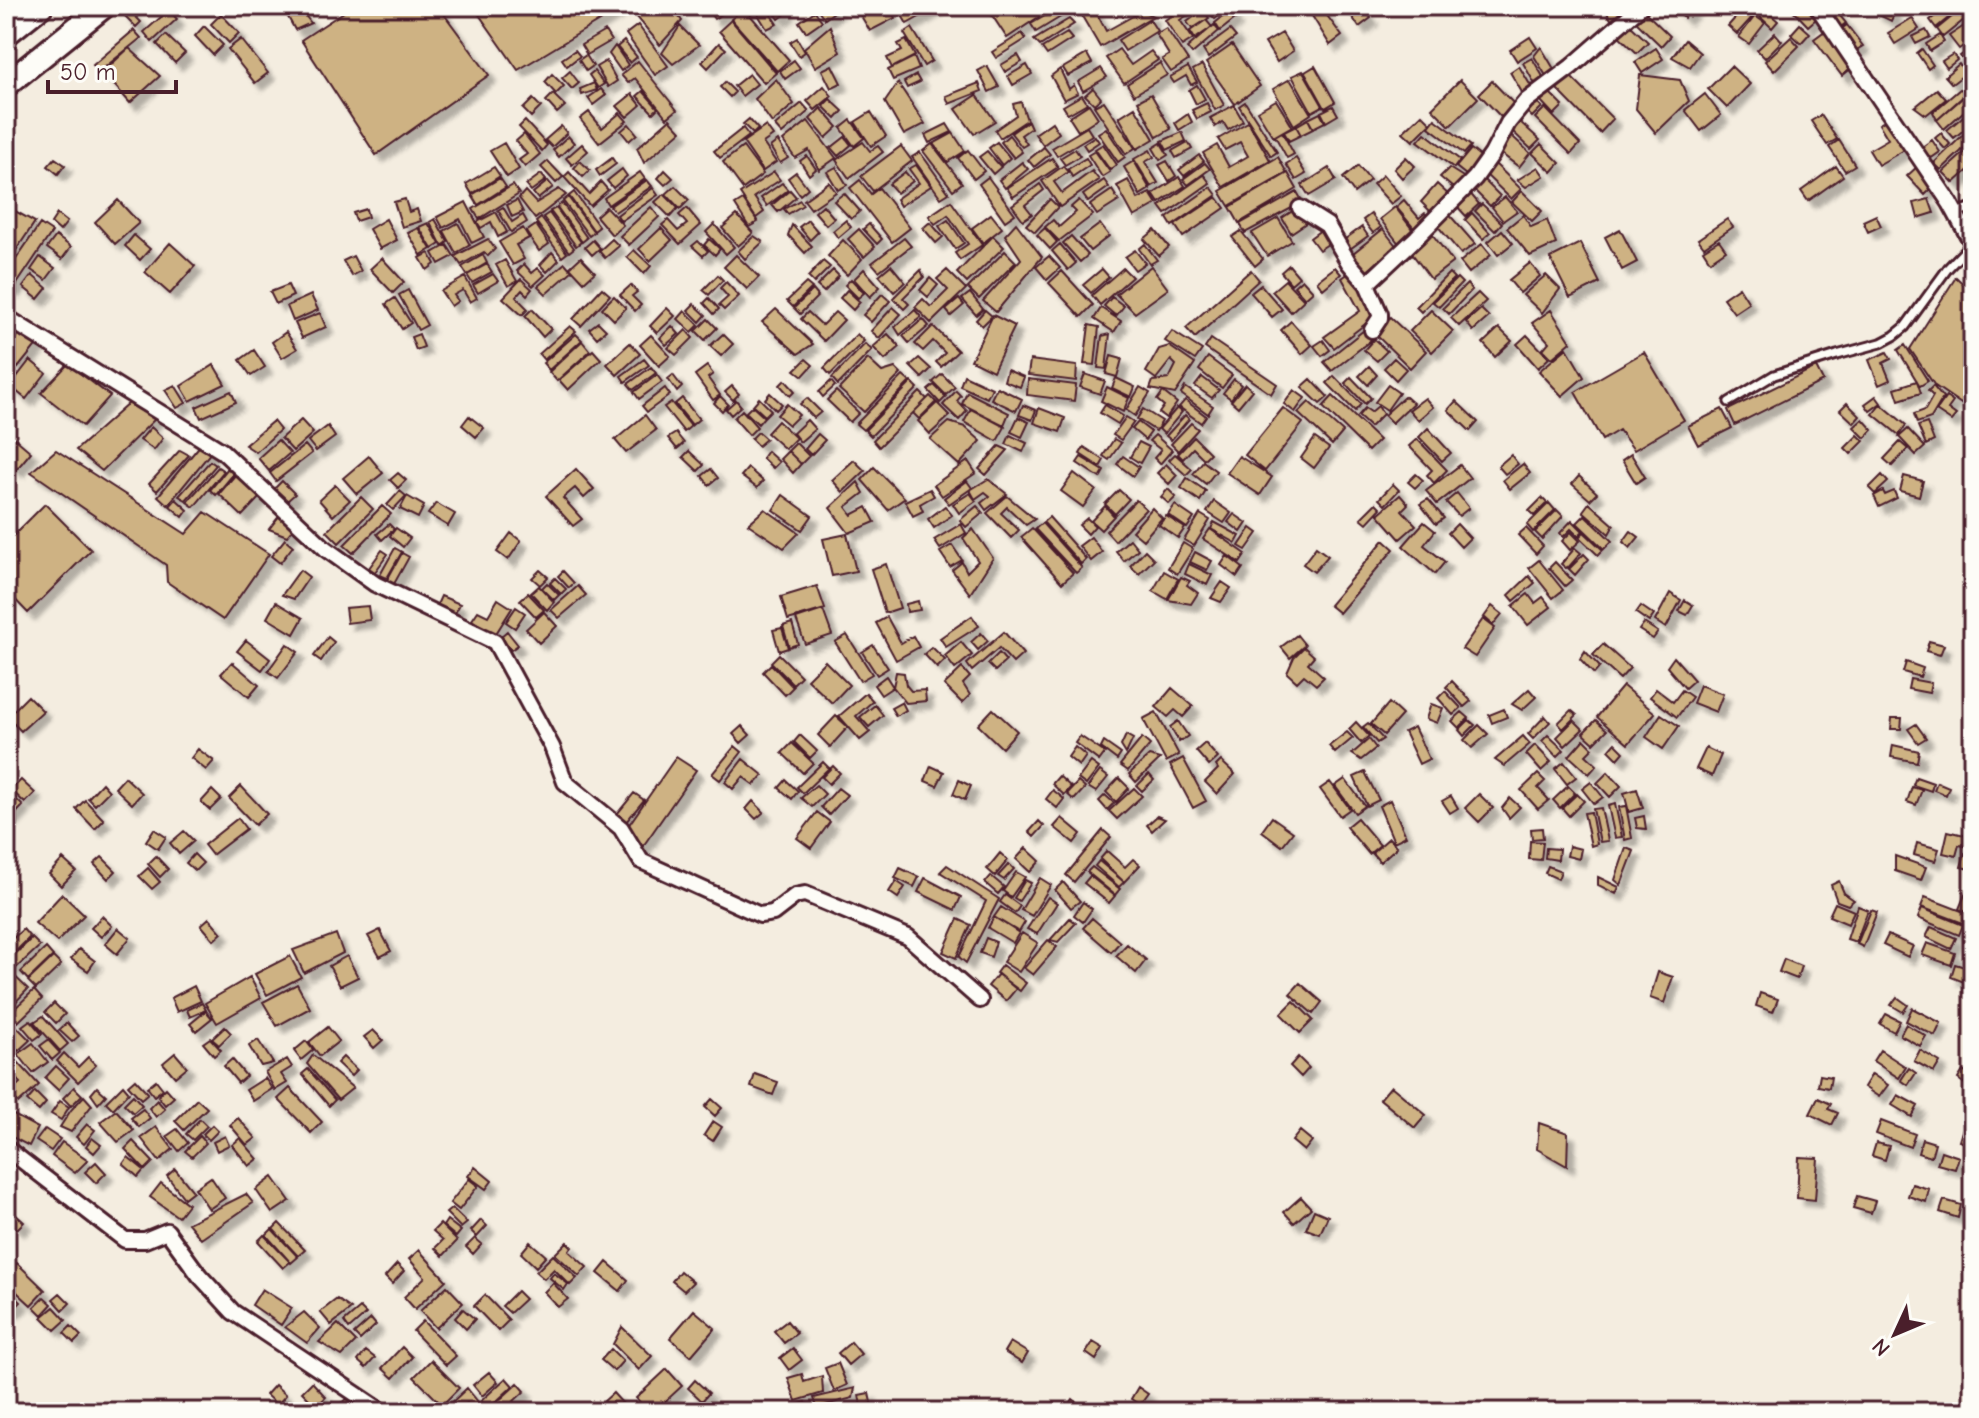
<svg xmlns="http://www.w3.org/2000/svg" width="1979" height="1418" font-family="'Comic Neue',sans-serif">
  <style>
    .building { fill: #ceb283; stroke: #4a1f2b; stroke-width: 2; filter: url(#shadow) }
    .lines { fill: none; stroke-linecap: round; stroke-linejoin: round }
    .service-casing { stroke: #4a1f2b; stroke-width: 13 }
    .minor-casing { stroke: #4a1f2b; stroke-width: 20 }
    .trunk-casing { stroke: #4a1f2b; stroke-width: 28 }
    .service { stroke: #fdfcf7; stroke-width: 7 }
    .minor { stroke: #fdfcf7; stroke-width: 14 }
    .trunk { stroke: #fdfcf7; stroke-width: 22 }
  </style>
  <defs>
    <filter id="shadow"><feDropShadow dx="7" dy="7" stdDeviation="2" flood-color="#0004"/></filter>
  </defs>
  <rect width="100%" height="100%" fill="#f4ede0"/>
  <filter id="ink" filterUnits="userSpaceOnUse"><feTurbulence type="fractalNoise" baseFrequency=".0125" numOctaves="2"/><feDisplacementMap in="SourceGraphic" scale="16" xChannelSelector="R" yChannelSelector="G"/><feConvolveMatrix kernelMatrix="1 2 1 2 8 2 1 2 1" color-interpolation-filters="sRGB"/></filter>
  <g filter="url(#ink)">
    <path class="building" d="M353,6H438L489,75L376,155L301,40Z
      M473,6H624L518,70Z
      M648,6H671L682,21L660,45L636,16Z
      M705,6H720L725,12L714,19Z
      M770,6H783L788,12L779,19Z
      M824,6H836L838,9L825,19L818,10Z
      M855,6H887L895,18L870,31Z
      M910,6H939L907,24L900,12Z
      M986,6H1055L1007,38Z
      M1076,6H1093L1106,31L1142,11L1153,16L1100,47Z
      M1185,6H1202L1180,20L1193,39L1182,46L1165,20Z
      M1217,6L1230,7L1215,19L1209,12Z
      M1306,6H1320L1342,36L1330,45Z
      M1345,6H1362L1371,18L1359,27Z
      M1603,6H1633L1612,21Z
      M1672,6H1694V7L1684,18Z
      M1746,6L1755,14L1737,34L1728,26Z
      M1761,6L1778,21L1772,28L1755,12Z
      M1805,6L1816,19L1808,26L1790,7Z
      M1832,6L1846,23L1838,29L1825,12Z
      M1876,6H1882L1895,12L1891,21L1875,13Z
      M1948,6H1963L1936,28L1930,20Z
      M766,7L777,24L767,29L757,13Z
      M1964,7L1970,15L1943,37L1937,29Z
      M744,8L789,60L777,71L731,19Z
      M1059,8L1064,15L1036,32L1031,24Z
      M128,9L141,22L136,27L123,14Z
      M300,9L311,23L295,30L288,17Z
      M169,10L177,19L152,42L144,32Z
      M1203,10L1209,18L1192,29L1187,22Z
      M815,11L822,21L806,32L799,22Z
      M1230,11L1235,19L1220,31L1215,23Z
      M1644,11L1670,36L1661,46L1635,21Z
      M221,14L239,33L229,43L211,24Z
      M1755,16L1765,23L1749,44L1739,37Z
      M1912,18L1919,29L1895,44L1888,33Z
      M1069,19L1074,24L1040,46L1034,40Z
      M731,20L776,73L764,83L719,31Z
      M1150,20L1157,31L1125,51L1118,40Z
      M1206,20L1212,27L1195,39L1190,31Z
      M1627,22L1648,42L1637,53L1617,34Z
      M1970,22L1973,26V39L1959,49L1949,36Z
      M1800,24L1810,33L1801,43L1791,34Z
      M638,25L668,66L655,75L626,34Z
      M1214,25L1219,31L1192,54L1187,48Z
      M1847,25L1863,46L1855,51L1840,30Z
      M204,26L223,45L213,55L195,36Z
      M680,26L699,45L673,64L662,53Z
      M830,26L840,52L815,67L804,48Z
      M912,28L932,61L924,66L904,33Z
      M1166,28L1188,61L1171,72L1162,59L1169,55L1156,34Z
      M134,30L141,38L99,72L93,65Z
      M1230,30L1236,37L1208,58L1203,50Z
      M1826,30L1854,66L1842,76L1814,39Z
      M1926,30L1930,37L1916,44L1912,37Z
      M605,31L611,41L587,55L581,45Z
      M1022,33L1026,39L996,58L992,52Z
      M1067,33L1072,39L1047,55L1042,48Z
      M1282,33L1293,51L1277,62L1265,43Z
      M1775,33L1782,41L1765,58L1757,50Z
      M166,35L185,53L175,63L157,44Z
      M1940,35L1944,42L1930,51L1926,44Z
      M1530,37L1537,48L1517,61L1510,50Z
      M1791,37L1799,46L1774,71L1765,61Z
      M797,38L805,52L799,56L790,42Z
      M241,39L268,73L255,83L228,49Z
      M906,40L915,56L892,68L887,58L902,51L898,44Z
      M1685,40L1700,53L1690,67L1672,57Z
      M624,41L637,57L630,63L617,47Z
      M719,43L726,49L708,68L702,62Z
      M1232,45L1260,86L1235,104L1206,63Z
      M615,46L628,65L621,71L609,54Z
      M1541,47L1557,74L1548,79L1534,56Z
      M1973,47V73L1960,56Z
      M129,48L160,76L130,103L103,72Z
      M1656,48L1663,59L1642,73L1635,62Z
      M1119,49L1131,65L1151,51L1158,60L1124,83L1106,58Z
      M1922,49L1933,65L1928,69L1917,53Z
      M575,50L580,56L567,66L562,59Z
      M1087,54L1092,63L1068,76L1063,68Z
      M1953,54L1957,60L1947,68L1942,61Z
      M586,55L593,66L586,71L579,60Z
      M1018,55L1022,62L1005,72L1001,65Z
      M914,57L919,69L893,80L888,70Z
      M1532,58L1545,80L1536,86L1523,63Z
      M794,60L800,68L785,79L780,71Z
      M606,61L617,81L608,87L596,67Z
      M638,61L677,110L667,118L635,78L628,83L621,75Z
      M1160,63L1167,75L1134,95L1127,84Z
      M1959,64L1966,73L1952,84L1945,76Z
      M832,65L841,83L831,88L822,70Z
      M1027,65L1032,74L1013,85L1008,76Z
      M1202,65L1224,105L1215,110L1193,70Z
      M987,66L999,87L989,92L978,71Z
      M1315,66L1335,102L1325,108L1305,72Z
      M1519,66L1532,88L1523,94L1510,72Z
      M1731,66L1750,84L1727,108L1708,89Z
      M1188,67L1197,82L1191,85L1186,76L1174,83L1170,77Z
      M1101,68L1107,77L1083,91L1078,82Z
      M1060,69L1069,89L1074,85L1078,93L1064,100L1051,76Z
      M570,71L579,83L572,89L562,78Z
      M594,71L604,84L598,88L589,75Z
      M1303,71L1323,106L1312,112L1292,76Z
      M552,74L564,86L556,94L545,82Z
      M749,74L757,84L742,96L734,86Z
      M916,75L920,82L907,88L904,82Z
      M1640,75L1680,80L1689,101L1656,133L1636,109Z
      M1570,76L1613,119L1600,133L1557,89Z
      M776,79L794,104L772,123L755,99Z
      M1290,79L1311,114L1294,125L1273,89Z
      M1460,80L1478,98L1450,126L1432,108Z
      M1492,81L1515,105L1501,117L1479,94Z
      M725,82L735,92L730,97L720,87Z
      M594,83L597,90L582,95L580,89Z
      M898,83L925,124L904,135L885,102Z
      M979,83L982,91L949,104L946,96Z
      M1197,85L1205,99L1196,104L1189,90Z
      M824,86L832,96L815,110L807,101Z
      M1093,88L1101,98L1094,104L1085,95Z
      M601,89L606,95L593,105L588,98Z
      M1937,89L1946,99L1926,115L1915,107Z
      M1960,89L1968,92L1937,120L1933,112Z
      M1547,90L1563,106L1554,115L1539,99Z
      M643,91L658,108L653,113L637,96Z
      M1968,93L1973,98V103L1944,129L1937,120Z
      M553,94L565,106L557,113L546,101Z
      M632,94L641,105L627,117L617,106Z
      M1151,94L1171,129L1157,137L1138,101Z
      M1705,94L1721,115L1701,131L1685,110Z
      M977,95L995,121L974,134L956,109Z
      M1082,95L1087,103L1068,114L1063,106Z
      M533,99L541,107L531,117L523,109Z
      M830,99L843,111L836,119L823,106Z
      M1276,100L1292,126L1273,137L1257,111Z
      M1535,100L1542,107L1532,117L1524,109Z
      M1104,101L1135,148L1126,154L1094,106Z
      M1021,102L1027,120L1000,138L995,130L1016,115L1013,104Z
      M1245,102L1277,152L1271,156L1239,106Z
      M802,103L809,111L782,134L775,126Z
      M1207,103L1211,112L1197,119L1192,110Z
      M1089,104L1098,118L1078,131L1069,117Z
      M1234,105L1243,121L1228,130L1223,122L1215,127L1210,118Z
      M1333,106L1338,115L1326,122L1321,112Z
      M1135,107L1154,139L1137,149L1119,117Z
      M821,108L838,127L826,138L810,119Z
      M1545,108L1580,144L1571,154L1535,118Z
      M1973,108V122L1954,138L1947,130Z
      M589,112L602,128L620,113L627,121L599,143L580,119Z
      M871,112L886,136L871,146L855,122Z
      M1320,113L1325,122L1313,128L1308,119Z
      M1188,114L1192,122L1179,130L1175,123Z
      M1422,114L1431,123L1413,141L1403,132Z
      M1821,115L1837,139L1827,145L1811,121Z
      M670,119L681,131L644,163L637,148Z
      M749,119L758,129L753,134L743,124Z
      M1308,119L1313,129L1301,135L1296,126Z
      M1435,119L1471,146L1464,154L1429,127Z
      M1888,119L1906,149L1878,165L1869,150L1888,139L1879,124Z
      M851,120L864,138L854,146L841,128Z
      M525,121L547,145L542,151L519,127Z
      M808,121L836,158L819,170L809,150L795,158L783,141Z
      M1028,121L1031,128L1021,135L1027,144L1022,147L1011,133Z
      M1519,121L1540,140L1531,149L1511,130Z
      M1052,122L1059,133L1043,145L1035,134Z
      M1248,122L1270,160L1223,187L1203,153L1217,145L1229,167L1248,156L1240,142L1225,150L1218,139Z
      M629,124L637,134L629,141L621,131Z
      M947,124L952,132L929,143L925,135Z
      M561,126L567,133L552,147L545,140Z
      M766,126L773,136L763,143L776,162L763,171L743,142Z
      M1296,126L1301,135L1289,141L1284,132Z
      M1087,127L1092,135L1057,156L1052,148Z
      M743,128L749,136L720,158L714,151Z
      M1106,128L1125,157L1118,162L1098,133Z
      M1182,132L1186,141L1167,150L1162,141Z
      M1282,132L1294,154L1287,158L1275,136Z
      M953,133L965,151L948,162L933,144Z
      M1425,133L1460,160L1454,168L1418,141Z
      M1941,133L1950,144L1945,149L1935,138Z
      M524,134L540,154L525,167L519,160L527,154L516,141Z
      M1009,135L1022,152L1014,158L1001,142Z
      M1511,135L1530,153L1519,167L1499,152Z
      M1963,135L1970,143L1941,170L1934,163Z
      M568,136L574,143L559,157L553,150Z
      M1095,136L1099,142L1087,150L1083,144Z
      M845,137L851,145L838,156L831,148Z
      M1839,140L1855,165L1845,171L1829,147Z
      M1932,140L1940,152L1930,159L1922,147Z
      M778,141L788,158L780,163L770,147Z
      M863,142L870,151L878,146L883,152L849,178L836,160Z
      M997,142L1010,158L1002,165L989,148Z
      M1188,142L1192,149L1176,158L1172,151Z
      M504,143L519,169L507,177L490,151Z
      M1161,143L1168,155L1160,160L1153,148Z
      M582,144L588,151L572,165L566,158Z
      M932,144L962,183L953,190L923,151Z
      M1103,144L1117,165L1110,170L1095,149Z
      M1541,144L1560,163L1552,172L1532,153Z
      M1973,145V166L1954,183L1943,172Z
      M901,146L912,161L873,191L861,176Z
      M743,147L763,174L743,189L723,162Z
      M1044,147L1050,154L1034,167L1028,160Z
      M1075,149L1080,156L1065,165L1060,158Z
      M1471,149L1485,160L1471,179L1456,167Z
      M968,150L984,171L974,179L958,158Z
      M1150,150L1154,157L1145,162L1158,183L1151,187L1134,159Z
      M987,151L1001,167L993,174L979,157Z
      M1095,151L1110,172L1102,177L1088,155Z
      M920,152L949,193L941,198L912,157Z
      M1199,155L1204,161L1184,176L1179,170Z
      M807,156L816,169L809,175L800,161Z
      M1278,157L1287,173L1229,206L1220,191Z
      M1406,157L1415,166L1402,178L1394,169Z
      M55,158L65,165L58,174L48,166Z
      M612,158L616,164L600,176L596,170Z
      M1052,158L1058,167L1013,197L1007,188Z
      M1086,158L1090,165L1072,177L1068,169Z
      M1296,158L1306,174L1296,180L1286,164Z
      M548,161L563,177L556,183L541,167Z
      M580,161L590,170L583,177L574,168Z
      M1134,161L1150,189L1140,195L1124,167Z
      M1167,161L1176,176L1169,181L1159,165Z
      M1492,161L1521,189L1511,199L1482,171Z
      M1022,162L1028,169L1005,188L999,180Z
      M1205,163L1210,169L1188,185L1183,179Z
      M916,165L931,186L900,206L896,199L919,183L909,169Z
      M1063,166L1068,172L1054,182L1062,193L1092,171L1099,180L1060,207L1042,181Z
      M1358,166L1370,180L1354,193L1343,178Z
      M1836,166L1843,176L1808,201L1801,191Z
      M1918,166L1936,184L1925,195L1907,176Z
      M494,167L500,176L472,194L466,184Z
      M836,167L847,185L838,190L827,172Z
      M1538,167L1544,176L1526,187L1517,180Z
      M1329,168L1336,180L1309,196L1302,185Z
      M1449,168L1468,180L1459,193L1440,177Z
      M622,169L627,176L613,188L607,181Z
      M665,170L673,178L665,185L658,178Z
      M569,172L589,194L601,182L608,190L590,206L564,177Z
      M640,172L645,179L608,205L604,198Z
      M774,172L780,180L754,197L764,212L756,218L740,194Z
      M796,172L808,188L800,195L788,178Z
      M905,172L913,181L897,193L889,184Z
      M1288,173L1297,189L1239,223L1230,207Z
      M541,174L546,180L531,191L526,185Z
      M1204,175L1210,183L1166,214L1160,206Z
      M1383,175L1401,196L1391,204L1373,184Z
      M988,177L1015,214L1005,221L979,184Z
      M1179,177L1185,186L1159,203L1153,194Z
      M1481,177L1500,196L1490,206L1471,187Z
      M500,178L506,187L478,205L472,195Z
      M647,180L652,186L615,212L610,206Z
      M860,180L871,194L879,188L910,228L892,242L850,188Z
      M1104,180L1109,187L1088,202L1083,195Z
      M1128,180L1138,199L1150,193L1157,204L1134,217L1117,186Z
      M548,181L553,187L538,199L533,193Z
      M829,182L836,192L811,209L804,200Z
      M782,183L788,190L767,206L761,198Z
      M1040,184L1044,190L1025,205L1032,214L1023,220L1012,205Z
      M1437,184L1451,197L1434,215L1421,202Z
      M513,185L519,194L479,219L473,209Z
      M675,186L689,200L680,209L666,194Z
      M1211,187L1217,195L1172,226L1167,218Z
      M653,188L658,195L621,221L617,215Z
      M559,189L566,195L535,219L519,198L525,191L536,203Z
      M790,190L796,197L778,212L772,205Z
      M1112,190L1119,201L1097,215L1090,205Z
      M1522,191L1542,211L1532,221L1512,202Z
      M574,192L599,227L594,231L569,196Z
      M1297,192L1303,202L1245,233L1240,224Z
      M1469,192L1479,204L1466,216L1455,204Z
      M844,193L860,211L851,219L834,201Z
      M664,194L678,208L670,217L655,202Z
      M568,197L594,232L589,236L563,201Z
      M1217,197L1225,208L1183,237L1175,225Z
      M1505,197L1517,211L1503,221L1492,207Z
      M405,199L409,212L417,209L421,221L402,227L394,202Z
      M1050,199L1058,207L1035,232L1026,225Z
      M1929,199L1934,213L1918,218L1914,203Z
      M118,200L139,223L115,244L95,222Z
      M517,200L523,212L512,217L507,205Z
      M743,200L758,222L749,227L735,205Z
      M800,200L803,205L788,214L784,209Z
      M1079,200L1093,215L1059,241L1045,227L1053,220L1059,227L1076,212L1071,207Z
      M1404,200L1419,218L1425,213L1432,220L1417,232L1396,207Z
      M951,201L982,245L960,260L955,253L968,244L948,215L935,224L929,216Z
      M466,202L484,237L472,243L460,219L443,228L437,217Z
      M562,203L587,238L582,242L557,207Z
      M1482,204L1502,223L1495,231L1475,211Z
      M823,205L834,218L826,225L815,212Z
      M6,206L35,222L6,265Z
      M503,207L512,222L523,215L527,222L511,232L498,210Z
      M606,207L623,225L612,235L596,216Z
      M651,207L659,217L629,245L620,236Z
      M1395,207L1415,233L1400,245L1380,219Z
      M556,208L581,242L576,246L550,211Z
      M687,208L701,225L680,244L662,225L668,220L678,231L687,224L679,215Z
      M1297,208L1306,223L1291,233L1282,218Z
      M366,209L368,217L356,221L353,213Z
      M496,212L507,232L498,237L491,222L481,228L477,222Z
      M1447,212L1475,244L1461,254L1436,224Z
      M549,213L574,248L569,252L543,217Z
      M1472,213L1490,233L1483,239L1465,220Z
      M57,214L67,222L60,231L51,223Z
      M991,214L1002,228L983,243L972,228Z
      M1371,214L1381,227L1373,233L1363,220Z
      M737,215L753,233L738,246L722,228Z
      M1523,215L1531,227L1547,220L1556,244L1530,256L1507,228Z
      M1876,215L1881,226L1868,232L1863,221Z
      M541,218L567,253L562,257L536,222Z
      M1278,218L1292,241L1267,256L1252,233Z
      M386,219L397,240L380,249L369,229Z
      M435,219L448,242L442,246L430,222Z
      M1727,219L1733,227L1704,247L1698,239Z
      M808,220L818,232L810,240L799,227Z
      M846,220L851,227L838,238L833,231Z
      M948,220L964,243L955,249L939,226Z
      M930,222L943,237L936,243L923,228Z
      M428,223L440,244L432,249L419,227Z
      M458,223L470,245L456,253L444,231Z
      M1016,223L1042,257L996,312L983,301L1021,259L1005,235Z
      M40,224L52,232L13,290L6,287V274Z
      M714,224L734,247L726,254L706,232Z
      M869,224L882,239L877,244L863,229Z
      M1100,224L1109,236L1090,251L1080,239Z
      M536,225L549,244L539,251L526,232Z
      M792,225L812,246L805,253L788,235Z
      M1325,227L1334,240L1319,250L1310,238Z
      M1362,227L1368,236L1347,251L1341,242Z
      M418,228L431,249L421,255L408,233Z
      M523,228L529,238L516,245L524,259L513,265L499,242Z
      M661,228L672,240L650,261L639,249Z
      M1045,228L1057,242L1050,249L1037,235Z
      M859,229L875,247L864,257L848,239Z
      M1383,229L1397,247L1361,276L1347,258Z
      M1620,229L1637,262L1622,270L1605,237Z
      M1155,230L1169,247L1159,256L1144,239Z
      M1502,230L1513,243L1498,255L1488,242Z
      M1241,231L1263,259L1255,266L1232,237Z
      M1430,231L1453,262L1431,279L1408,248Z
      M134,235L150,249L140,260L125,246Z
      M56,236L71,247L62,259L47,248Z
      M754,236L763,242L745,259L738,251Z
      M993,236L1004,247L967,283L957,273Z
      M1071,236L1088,255L1080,262L1063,243Z
      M904,238L911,246L879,271L872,263Z
      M488,239L495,249L488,256L484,252L461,265L455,256Z
      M612,239L619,246L605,258L599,251Z
      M709,239L720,249L715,255L704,245Z
      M593,240L600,248L592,255L585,247Z
      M843,240L862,259L847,275L828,256Z
      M1719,240L1726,250L1710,261L1703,250Z
      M698,241L708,251L703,256L692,246Z
      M170,243L195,266L170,294L145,272Z
      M1580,243L1600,283L1570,298L1550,258Z
      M1060,244L1076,263L1068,270L1052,251Z
      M1145,244L1157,260L1150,264L1139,249Z
      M1482,244L1491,255L1469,273L1460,262Z
      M447,245L454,256L439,264L433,253Z
      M634,250L651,266L644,274L627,257Z
      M1135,250L1145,263L1135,270L1125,257Z
      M1005,251L1016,262L979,299L968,288Z
      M552,252L559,260L547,272L540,265Z
      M429,253L435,264L427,270L420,258Z
      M483,255L487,263L467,275L462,267Z
      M736,255L759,277L747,289L724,267Z
      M353,256L361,271L352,276L343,261Z
      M1049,256L1060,268L1047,280L1036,267Z
      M40,257L55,268L46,280L31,270Z
      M581,257L595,272L584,282L570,267Z
      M382,258L404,282L393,293L370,269Z
      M505,260L517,281L508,286L496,265Z
      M823,261L830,267L814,283L808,277Z
      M565,263L572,271L546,294L538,286Z
      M1530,263L1540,276L1520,293L1509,280Z
      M487,264L492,272L472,283L467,275Z
      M524,264L532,273L538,268L545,275L533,286L517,271Z
      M891,265L905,282L894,292L879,275Z
      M1289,265L1299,277L1291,284L1281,272Z
      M1151,266L1168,289L1135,313L1116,294Z
      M1335,267L1341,274L1323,289L1317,281Z
      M1123,268L1132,277L1100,305L1092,295Z
      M864,269L880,287L870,297L854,279Z
      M1102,269L1109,277L1091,293L1083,285Z
      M833,270L839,276L824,292L817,286Z
      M921,270L924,277L903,298L909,304L904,309L893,298Z
      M947,270L966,289L931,323L915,307L923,299L931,307L948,290L937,279Z
      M1251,270L1259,280L1195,338L1186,328Z
      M1353,270L1377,315L1334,348L1324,337L1360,311L1342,278Z
      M1062,271L1093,305L1081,317L1049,283Z
      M1449,273L1454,278L1421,312L1416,307Z
      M493,274L498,281L478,293L473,285Z
      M32,275L47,288L38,299L23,287Z
      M718,275L723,280L709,295L703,290Z
      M1546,275L1560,289L1542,313L1523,295Z
      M465,277L477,298L470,302L463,290L454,295L458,301L451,306L441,291Z
      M1956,277L1973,293V412L1935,386L1910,349Z
      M930,278L938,285L928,297L920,290Z
      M1457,278L1462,283L1439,307L1433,302Z
      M521,279L532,289L527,295L522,290L516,297L528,309L522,315L503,298Z
      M851,279L864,293L858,298L845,285Z
      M1302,279L1313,291L1305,298L1294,286Z
      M1285,280L1304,300L1291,312L1272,291Z
      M726,282L739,296L724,310L719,305L728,297L720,288Z
      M806,283L812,288L793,307L787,301Z
      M1467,284L1472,290L1449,314L1443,308Z
      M288,285L293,296L276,304L270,292Z
      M631,285L637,292L632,296L641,305L635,311L620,295Z
      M1261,285L1282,309L1272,317L1251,293Z
      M1739,287L1749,303L1734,313L1723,298Z
      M602,288L610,295L581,326L573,319Z
      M408,290L427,325L418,330L399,295Z
      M813,290L818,296L800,314L794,308Z
      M847,290L860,302L853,310L840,298Z
      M970,293L983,309L976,315L962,299Z
      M1478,293L1486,301L1459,326L1451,318Z
      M882,294L890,301L871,322L863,315Z
      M311,295L318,310L293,321L287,306Z
      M614,296L626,308L614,320L602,308Z
      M1112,297L1124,306L1116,316L1104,306Z
      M395,298L411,323L402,329L386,304Z
      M709,298L719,309L714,314L704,303Z
      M959,299L964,305L951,316L946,310Z
      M694,304L706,315L700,322L688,310Z
      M893,307L901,314L879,338L871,331Z
      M667,308L675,316L657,333L650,326Z
      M1101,308L1121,321L1114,332L1094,319Z
      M532,309L551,329L543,337L525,316Z
      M776,309L813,344L798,354L762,322Z
      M1481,309L1489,317L1473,331L1466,322Z
      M915,310L921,317L900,335L895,327Z
      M985,310L992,316L982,326L976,320Z
      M1431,310L1453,331L1432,352L1410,331Z
      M1551,310L1571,342L1552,358L1543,349L1549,342L1532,323Z
      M685,311L699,325L692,332L678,319Z
      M808,312L822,325L835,312L844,320L824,341L801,319Z
      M320,313L326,327L302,338L295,323Z
      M993,315L1015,326L993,371L971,360Z
      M1390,317L1426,351L1410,368L1374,333Z
      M708,319L717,328L705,340L696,331Z
      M923,319L929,326L909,343L903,336Z
      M1291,321L1312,345L1302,354L1281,330Z
      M598,322L606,330L597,338L589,329Z
      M1089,325L1099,327L1095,365L1084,364Z
      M570,326L576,331L544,360L539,354Z
      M672,326L679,334L666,345L660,338Z
      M933,326L958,351L941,367L936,362L945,353L933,341L923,351L915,344Z
      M1499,328L1512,341L1495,357L1483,343Z
      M23,329L39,342L18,368L6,358V350Z
      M686,330L693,338L676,355L668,348Z
      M1364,330L1371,340L1332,371L1324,362Z
      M1172,331L1202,350L1195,360L1165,341Z
      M286,332L297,349L282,358L272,342Z
      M419,334L424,347L416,350L411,337Z
      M576,334L582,340L549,370L543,363Z
      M723,334L733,344L721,356L710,346Z
      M857,334L864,341L830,375L824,368Z
      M888,334L900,347L885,360L873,347Z
      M1110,334L1106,369L1098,368L1102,336Z
      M651,335L670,356L659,366L640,345Z
      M1527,335L1549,358L1538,368L1517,344Z
      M1211,339L1277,384L1271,394L1205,348Z
      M1374,339L1387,351L1377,361L1364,350Z
      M1323,340L1330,350L1322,356L1314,346Z
      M582,341L590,351L557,381L549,372Z
      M630,343L640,354L617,375L607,364Z
      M865,344L872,350L838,385L832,378Z
      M1905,345L1928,381L1920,386L1898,350Z
      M1169,346L1195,364L1175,394L1150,389L1153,381L1169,379L1176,365L1171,360L1156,379L1146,372L1159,349Z
      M1567,348L1584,377L1562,396L1539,371Z
      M254,350L265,367L251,376L240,360Z
      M593,350L601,359L568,390L559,380Z
      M1644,352L1684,420L1634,450L1619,430L1602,440L1575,392Z
      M1887,352L1891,359L1883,363L1890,380L1879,385L1869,360Z
      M1111,356L1122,359L1117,377L1106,374Z
      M1208,357L1232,375L1222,388L1199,370Z
      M919,358L931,369L922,378L910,366Z
      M1394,358L1406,369L1396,380L1384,368Z
      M644,359L649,365L625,382L621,376Z
      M806,359L813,365L803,376L795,370Z
      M868,359L882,372L895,368L901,374L864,412L839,389Z
      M30,360L46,373L26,399L10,386Z
      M1030,360L1077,366L1076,381L1028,375Z
      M68,364L110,396L83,426L41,393Z
      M214,365L225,384L190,401L181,386Z
      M707,366L713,374L708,378L720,395L713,400L695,375Z
      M1369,366L1377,375L1368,385L1359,376Z
      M651,367L656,373L633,390L628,384Z
      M1816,367L1823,381L1735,425L1728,410Z
      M1007,370L1024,377L1020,387L1004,381Z
      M942,374L955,387L946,395L933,382Z
      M1085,374L1105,381L1100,394L1080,387Z
      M657,375L662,382L639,399L634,392Z
      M673,375L682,387L677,392L668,379Z
      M964,375L992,388L987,398L960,386Z
      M903,376L910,382L863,430L856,424Z
      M1334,376L1361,404L1355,411L1327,383Z
      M1202,377L1219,390L1212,398L1195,386Z
      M1351,377L1371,398L1365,404L1345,383Z
      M1116,378L1135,387L1131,397L1112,388Z
      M1028,379L1076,385L1074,401L1027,395Z
      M1234,379L1241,385L1231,399L1223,393Z
      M1311,379L1328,397L1320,404L1302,387Z
      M785,380L795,391L790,396L780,385Z
      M831,381L835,386L823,397L819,392Z
      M1917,381L1921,393L1899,400L1895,388Z
      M912,382L918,388L871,436L865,430Z
      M1245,384L1252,390L1238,407L1231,401Z
      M175,385L186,403L177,408L165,390Z
      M934,385L946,397L940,403L928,390Z
      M1388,385L1399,393L1387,410L1375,402Z
      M732,386L739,394L733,400L725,392Z
      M1933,386L1943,398L1931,418L1917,423L1914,414L1925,410L1933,396L1928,391Z
      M997,387L1022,399L1016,411L991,399Z
      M1107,387L1129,398L1123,412L1101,401Z
      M1140,387L1150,393L1135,416L1126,410Z
      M1185,387L1213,406L1208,414L1181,394Z
      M665,388L670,395L647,412L642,406Z
      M1294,390L1305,398L1295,412L1284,404Z
      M231,391L236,402L201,418L196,407Z
      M836,391L859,413L850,422L827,400Z
      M956,391L961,396L957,401L967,411L959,420L943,405Z
      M920,392L927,399L879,447L873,440Z
      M967,392L1009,413L1004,425L962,404Z
      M1163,392L1177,403L1166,418L1159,413L1164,406L1157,400Z
      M770,393L782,404L776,410L765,399Z
      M137,396L156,418L102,471L76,450Z
      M720,396L728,404L722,411L714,403Z
      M930,396L936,402L919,419L913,413Z
      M1333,396L1379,440L1368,451L1323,407Z
      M1405,396L1413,403L1392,423L1384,415Z
      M1876,396L1881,403L1870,411L1865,404Z
      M1946,397L1953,402L1948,409L1956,415L1951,421L1936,411Z
      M682,398L699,419L692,425L675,404Z
      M759,398L771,410L765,416L753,405Z
      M807,398L821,412L814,418L800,404Z
      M1425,398L1433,407L1418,420L1409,410Z
      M736,400L741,406L731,415L726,409Z
      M1185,400L1206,416L1201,423L1179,407Z
      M1456,401L1478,422L1470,431L1448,410Z
      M671,402L691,426L684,432L664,407Z
      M1309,402L1343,432L1332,445L1298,413Z
      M937,403L950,416L930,434L918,421Z
      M1847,403L1860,416L1854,423L1840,410Z
      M787,404L799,415L789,425L777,415Z
      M1881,404L1906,425L1899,435L1873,414Z
      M1023,405L1036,410L1032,420L1019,415Z
      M1105,405L1123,416L1118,424L1100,413Z
      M752,406L764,417L758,424L746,412Z
      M1378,406L1383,414L1370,427L1358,416L1365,408L1371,412Z
      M1039,408L1065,418L1060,432L1034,423Z
      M1177,408L1182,412L1164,434L1159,429Z
      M1283,408L1303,423L1265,471L1245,455Z
      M971,409L1005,427L997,441L964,422Z
      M1143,409L1162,421L1156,431L1137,419Z
      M1722,409L1732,428L1698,445L1688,426Z
      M742,410L757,427L749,435L734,418Z
      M645,415L656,430L626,453L615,440Z
      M1185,415L1189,419L1171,440L1166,436Z
      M469,416L484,428L476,437L462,425Z
      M1018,417L1029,422L1022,437L1011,432Z
      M1126,417L1134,422L1121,440L1113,435Z
      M1863,419L1873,430L1865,438L1854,427Z
      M301,420L313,433L293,451L281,438Z
      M807,420L815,429L800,442L793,433Z
      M273,421L280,430L256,452L245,445Z
      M778,421L796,438L785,449L767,433Z
      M949,422L965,427L981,441L959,465L930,439Z
      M1138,422L1151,432L1145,440L1132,429Z
      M1191,423L1198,429L1178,451L1171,444Z
      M1927,423L1934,441L1926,445L1918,426Z
      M328,426L335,437L316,451L308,441Z
      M151,427L163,438L154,450L140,440Z
      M1428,428L1451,453L1442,461L1419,437Z
      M1908,429L1925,447L1916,455L1899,437Z
      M758,432L766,439L758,446L751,439Z
      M676,433L684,443L677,449L668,438Z
      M818,434L825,440L811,455L805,449Z
      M11,435L31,452L16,470L6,461V441Z
      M1010,435L1027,443L1023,452L1006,444Z
      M1155,435L1172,450L1160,464L1154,458L1161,450L1149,441Z
      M1858,435L1864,441L1851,454L1845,448Z
      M1194,437L1210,453L1204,459L1193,448L1183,459L1178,454Z
      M1315,438L1329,448L1314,468L1301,458Z
      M1114,439L1121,443L1109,460L1103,456Z
      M1417,439L1447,470L1434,483L1427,475L1432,470L1409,446Z
      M278,440L290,453L269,471L258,458Z
      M1139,442L1149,447L1140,463L1130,457Z
      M1900,442L1908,449L1892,466L1884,459Z
      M202,443L212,451L168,505L158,496Z
      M796,443L809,456L801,464L788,451Z
      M305,445L312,453L276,481L270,473Z
      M999,446L1008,450L986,475L979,469Z
      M1084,447L1104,460L1100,467L1080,454Z
      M56,450L186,534L205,512L269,554L223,620L167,582L166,565L31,472Z
      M180,450L189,455L157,491L149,484Z
      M689,451L704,465L698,471L683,457Z
      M767,451L779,462L773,468L762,458Z
      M788,451L801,464L793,473L780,459Z
      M1175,454L1192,469L1186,475L1169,460Z
      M1631,454L1645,477L1636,483L1622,460Z
      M1511,455L1518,464L1505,474L1498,466Z
      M369,456L383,473L357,494L343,478Z
      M1123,456L1139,467L1133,476L1117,464Z
      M1239,456L1272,477L1260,495L1227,473Z
      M1081,457L1104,471L1100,478L1077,463Z
      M854,460L865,471L843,492L832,480Z
      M210,461L216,465L186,500L179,496Z
      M968,461L976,473L942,496L934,485Z
      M1203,461L1216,471L1206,484L1193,474Z
      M1166,464L1177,475L1169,484L1157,473Z
      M1523,464L1530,473L1510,489L1503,480Z
      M1460,465L1470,478L1437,504L1426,491Z
      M218,467L224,471L194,507L187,502Z
      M874,467L905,498L888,510L862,480Z
      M228,468L236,471L216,495L210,490Z
      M748,468L763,481L757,488L741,476Z
      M576,469L594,489L584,498L575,488L563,498L582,519L573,526L546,496Z
      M711,469L718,478L709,485L702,476Z
      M398,473L406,480L398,488L390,480Z
      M1074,473L1096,490L1083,507L1061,491Z
      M236,474L261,496L242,516L219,494Z
      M1416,474L1423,480L1415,488L1408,482Z
      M1882,475L1888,482L1875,494L1869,488Z
      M1579,476L1597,493L1590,500L1572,484Z
      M1904,476L1923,481L1919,496L1900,491Z
      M1187,478L1206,491L1200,501L1181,488Z
      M988,479L1007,494L986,510L981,503L990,496L985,492L975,499L970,490Z
      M282,481L295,494L287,501L274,489Z
      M967,481L972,488L949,504L944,498Z
      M858,482L864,493L846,507L852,515L867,507L875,522L849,533L830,508Z
      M1393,484L1399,490L1385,505L1379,499Z
      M335,485L350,500L333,516L319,500Z
      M930,489L934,496L920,504L923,511L913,516L905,501Z
      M1168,489L1176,497L1169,504L1161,497Z
      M1119,490L1129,499L1115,514L1105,504Z
      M400,491L406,496L393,510L387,505Z
      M1883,491L1885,495L1894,491L1897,498L1879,507L1874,496Z
      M970,493L976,501L959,513L953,504Z
      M1457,493L1469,508L1459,516L1446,502Z
      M783,495L812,516L802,530L773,510Z
      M1400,495L1408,504L1402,510L1416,525L1400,539L1378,514Z
      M407,496L424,506L418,518L400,509Z
      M1007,496L1035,519L1026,525L1007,507L1001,513L1019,530L1011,538L987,513Z
      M361,497L373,509L339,543L327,531Z
      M1542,498L1547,503L1534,516L1529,511Z
      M176,499L188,510L183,517L170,506Z
      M1428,499L1444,518L1436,524L1420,504Z
      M1136,500L1146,509L1115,541L1106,531Z
      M1214,501L1231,513L1224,523L1207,512Z
      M436,503L455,514L448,526L428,514Z
      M1376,503L1381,508L1367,523L1361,518Z
      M1549,503L1555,510L1533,532L1527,525Z
      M1589,503L1614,525L1609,534L1583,511Z
      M45,504L91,550L28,613L6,590V543Z
      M288,505L302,517L287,536L269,529Z
      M1175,505L1194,518L1187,528L1168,515Z
      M382,506L391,514L353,553L344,545Z
      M945,506L952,515L934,528L928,519Z
      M977,506L983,513L966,527L960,520Z
      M1105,506L1114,516L1101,530L1091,521Z
      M1152,508L1162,518L1143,540L1132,531Z
      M765,509L799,533L784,548L748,524Z
      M1557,510L1563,516L1542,539L1535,532Z
      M1200,514L1210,520L1194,546L1184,540Z
      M1234,514L1247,523L1241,532L1228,522Z
      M1585,515L1612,541L1604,549L1577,523Z
      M1166,516L1185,528L1178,538L1159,525Z
      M1049,517L1086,559L1081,564L1043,522Z
      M1087,518L1095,526L1088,534L1079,525Z
      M1572,520L1583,531L1578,536L1571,529L1563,537L1560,533Z
      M1214,522L1240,536L1236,543L1211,529Z
      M1424,522L1435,531L1424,545L1445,562L1435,574L1403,546Z
      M1042,523L1082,568L1076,573L1035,529Z
      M389,524L394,529L382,540L377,534Z
      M961,524L966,533L940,549L934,540Z
      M1457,524L1470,538L1461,547L1448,533Z
      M396,528L410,538L403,547L390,536Z
      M1032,528L1073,573L1062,583L1021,537Z
      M1251,528L1258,533L1246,550L1239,546Z
      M1526,528L1543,546L1536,554L1518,535Z
      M973,529L993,558L970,594L952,570L962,562L967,572L978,561L963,538Z
      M1210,529L1246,554L1240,563L1203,539Z
      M1631,531L1639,537L1630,548L1623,542Z
      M1571,532L1580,541L1570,550L1562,541Z
      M1584,532L1603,550L1598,555L1579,537Z
      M511,533L521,541L508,560L497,552Z
      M847,534L856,571L832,576L823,539Z
      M1091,537L1102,552L1091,561L1079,546Z
      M285,539L293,546L280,563L271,556Z
      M1130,539L1138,549L1124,561L1116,551Z
      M1384,540L1394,549L1339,613L1329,605Z
      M1183,543L1193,549L1177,574L1168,568Z
      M952,545L962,560L950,567L940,552Z
      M1316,547L1328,556L1314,572L1303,564Z
      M395,548L402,552L387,578L380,575Z
      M1575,548L1581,553L1567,569L1561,564Z
      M382,550L388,554L375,572L369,568Z
      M1145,550L1154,559L1139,574L1130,566Z
      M1195,552L1212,561L1207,570L1190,562Z
      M402,553L409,557L394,584L387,580Z
      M1584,554L1589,559L1575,575L1569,569Z
      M1227,556L1243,568L1237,577L1221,565Z
      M1539,560L1563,590L1553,598L1529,568Z
      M1555,562L1572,580L1565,586L1549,568Z
      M886,564L900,608L885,613L871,569Z
      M1189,564L1212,575L1207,585L1185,574Z
      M300,570L309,577L294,599L282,595Z
      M540,570L548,577L540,585L532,578Z
      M563,571L574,583L569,588L558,576Z
      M1164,571L1178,579L1167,599L1153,591Z
      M1529,576L1535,583L1514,601L1509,595Z
      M1181,577L1190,581L1187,585L1198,593L1191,604L1168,600Z
      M555,578L566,589L561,594L550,583Z
      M1222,582L1231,588L1221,602L1211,598Z
      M547,583L559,595L554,600L542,588Z
      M539,586L554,602L547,610L531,593Z
      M578,586L586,595L559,618L551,610Z
      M817,586L825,609L788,620L781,597Z
      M528,593L544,610L536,617L520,600Z
      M1670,593L1681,600L1666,628L1655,621Z
      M1528,594L1535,603L1543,597L1551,607L1528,625L1513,606Z
      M441,596L460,604L454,615L436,607Z
      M498,599L512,608L495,635L472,620L478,611L488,616Z
      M1685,600L1693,605L1687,615L1679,611Z
      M918,601L920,610L907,612L906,604Z
      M276,602L303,618L294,634L267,618Z
      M368,606L370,620L347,623L345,608Z
      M1492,606L1502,614L1493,625L1484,617Z
      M1641,606L1654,615L1649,622L1636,613Z
      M516,607L525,613L515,628L506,622Z
      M823,610L832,635L805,644L796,619Z
      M544,612L557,626L539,643L526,629Z
      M972,616L979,626L946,647L940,638Z
      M887,617L901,643L913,636L919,647L896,660L876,623Z
      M1483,619L1495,628L1475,657L1462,649Z
      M792,623L798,644L789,647L783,626Z
      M1644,623L1658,632L1653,639L1639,630Z
      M782,628L788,648L779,651L773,630Z
      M507,631L518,645L511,650L500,637Z
      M1004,632L1023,654L1013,663L999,648L972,671L967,664Z
      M981,633L988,641L978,650L971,642Z
      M847,635L872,674L860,681L835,642Z
      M1297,635L1305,645L1290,658L1281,647Z
      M328,637L334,642L321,661L314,656Z
      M246,640L270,659L262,670L237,651Z
      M1929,641L1944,645L1940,655L1926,651Z
      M961,642L972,655L955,669L945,656Z
      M287,644L298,652L278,678L268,671Z
      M1603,644L1630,668L1620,679L1593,655Z
      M873,645L888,668L877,675L862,652Z
      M932,647L945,660L937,668L924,654Z
      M1304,647L1314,656L1308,663L1324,677L1316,685L1304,675L1297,682L1287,673L1294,657Z
      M1585,651L1600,667L1594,674L1580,659Z
      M999,653L1006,661L995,671L988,664Z
      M779,654L801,676L793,684L771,662Z
      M1674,657L1694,680L1685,688L1667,667Z
      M825,661L849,685L832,703L807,679Z
      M232,662L259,685L249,697L221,674Z
      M1906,662L1923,668L1920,677L1903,672Z
      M771,664L793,687L785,695L763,672Z
      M962,668L970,677L963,684L970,695L962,703L944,685Z
      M896,672L904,673L906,685L911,691L925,690L926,701L906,703L893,687Z
      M886,676L893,687L881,695L874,685Z
      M1910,679L1931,683L1929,693L1908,689Z
      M1452,681L1471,701L1464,707L1446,687Z
      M1700,685L1723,694L1716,712L1693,703Z
      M1623,686L1655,713L1628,744L1597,717Z
      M1172,688L1193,706L1183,717L1175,710L1168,717L1156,707Z
      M1529,689L1536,697L1522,710L1512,704Z
      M1656,689L1673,702L1682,690L1692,697L1677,717L1650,697Z
      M1445,691L1461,708L1453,715L1438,698Z
      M866,693L873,701L856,716L870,732L860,740L839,716Z
      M28,696L43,711L21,731L7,717Z
      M902,702L906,710L896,716L891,708Z
      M1389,703L1402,715L1384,735L1371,724Z
      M1431,704L1443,708L1437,723L1426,719Z
      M875,705L883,715L869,727L860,717Z
      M993,709L1017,731L1002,748L978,725Z
      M1504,709L1507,717L1492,723L1489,715Z
      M1571,710L1577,715L1563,729L1558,723Z
      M1156,712L1179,755L1166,762L1143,719Z
      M1462,712L1469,718L1459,728L1452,721Z
      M1661,714L1679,726L1663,749L1646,737Z
      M836,716L848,727L830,747L818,735Z
      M1545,716L1550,722L1533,739L1528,734Z
      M1892,718H1902L1901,729H1891Z
      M1469,720L1475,725L1464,736L1459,730Z
      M1574,720L1583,729L1565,746L1557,737Z
      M1596,720L1607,730L1594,743L1583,733Z
      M1178,721L1188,736L1179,742L1170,727Z
      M1356,722L1369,736L1361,743L1349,729Z
      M1368,723L1383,739L1377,743L1363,727Z
      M1916,724L1926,738L1918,743L1908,729Z
      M1479,725L1488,734L1472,748L1464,740Z
      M742,726L750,735L741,743L733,734Z
      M1414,727L1429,759L1419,764L1404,732Z
      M1347,732L1353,738L1335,753L1329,746Z
      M800,735L817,751L810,758L794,742Z
      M1126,735L1133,739L1126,754L1121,746Z
      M1548,735L1564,750L1557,757L1542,741Z
      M1080,736L1105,753L1099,761L1075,743Z
      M1523,736L1530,744L1504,766L1495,760Z
      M1142,738L1150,745L1128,771L1120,765Z
      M1369,739L1376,748L1361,760L1352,754Z
      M1584,739L1593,748L1586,755L1597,765L1589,774L1569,756Z
      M1104,742L1121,754L1117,760L1101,748Z
      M792,743L813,763L803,773L782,753Z
      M1205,743L1218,758L1209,766L1196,751Z
      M1615,743L1624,752L1618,759L1609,750Z
      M1535,745L1551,762L1541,771L1526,754Z
      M1893,745L1919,751L1917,762L1891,757Z
      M735,746L742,752L720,780L712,774Z
      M1075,747L1086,756L1079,766L1068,757Z
      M1706,748L1721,755L1712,776L1696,769Z
      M198,749L214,761L206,770L191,758Z
      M1149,756L1160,759L1136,782L1129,774Z
      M676,757L696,770L639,852L619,839Z
      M1183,758L1206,801L1193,808L1170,765Z
      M743,759L763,775L754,785L743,777L733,789L725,782Z
      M1221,761L1235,774L1217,794L1205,782L1218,769L1216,766Z
      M823,762L829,768L803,793L797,787Z
      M1091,762L1099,768L1086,785L1078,779Z
      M1564,762L1576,777L1567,784L1555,769Z
      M833,766L840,773L829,784L822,777Z
      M931,766L944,772L937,786L925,781Z
      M1100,771L1108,777L1096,792L1088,787Z
      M1365,772L1379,800L1367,806L1354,777Z
      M1608,772L1621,786L1610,797L1597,783Z
      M1149,774L1154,780L1142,791L1137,786Z
      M1538,774L1545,781L1538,788L1549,800L1538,809L1521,790Z
      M1059,776L1071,787L1064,795L1052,784Z
      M125,777L142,793L132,804L115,788Z
      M1916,777L1933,783L1931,791L1913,785Z
      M1119,778L1129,788L1116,802L1106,792Z
      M1345,779L1365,806L1355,813L1335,786Z
      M21,780L35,793L25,803L11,790Z
      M786,780L798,791L792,799L779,788Z
      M959,780L971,786L965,800L953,794Z
      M1078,782L1085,788L1074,800L1067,794Z
      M1330,782L1350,809L1340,816L1320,789Z
      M1591,782L1603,797L1594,804L1582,789Z
      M1937,782L1949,787L1946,795L1934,790Z
      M102,783L109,791L95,805L88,798Z
      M816,785L825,794L812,807L801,798Z
      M241,786L267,814L255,825L229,798Z
      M1568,786L1575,793L1560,808L1553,800Z
      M1912,787L1922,790L1916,805L1907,802Z
      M838,788L847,795L829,815L821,807Z
      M1134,788L1142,796L1117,819L1109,811Z
      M6,789L23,806L6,824Z
      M1637,789L1643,808L1629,812L1624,793Z
      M212,790L221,799L210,810L201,802Z
      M1053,790L1064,799L1057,808L1046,799Z
      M634,793L644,800L626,822L617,814Z
      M1479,794L1493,808L1479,822L1465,808Z
      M1577,794L1584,801L1569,816L1562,808Z
      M1105,795L1114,803L1107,810L1099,801Z
      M1451,796L1458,808L1450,813L1442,801Z
      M1510,798L1520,807L1509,818L1502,808Z
      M85,800L104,820L95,829L76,809Z
      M1390,800L1406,836L1394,842L1379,806Z
      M753,801L764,812L756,819L746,809Z
      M1615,804L1622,837L1615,838L1608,806Z
      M1626,806L1632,838L1625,840L1619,807Z
      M1601,808L1608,841L1600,842L1593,809Z
      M817,812L830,822L811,848L797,838Z
      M1591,812L1597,844L1591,846L1584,813Z
      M1157,816L1165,819L1152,831L1147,825Z
      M1644,816L1646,829L1637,828L1635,818Z
      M1272,817L1293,832L1282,846L1262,831Z
      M238,818L246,829L212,855L204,845Z
      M1062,818L1081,834L1074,843L1054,827Z
      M1357,818L1380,845L1369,854L1346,827Z
      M1039,821L1044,826L1034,837L1029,832Z
      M1542,828L1543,838L1532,839L1531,829Z
      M154,829L166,837L158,849L146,841Z
      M1103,830L1111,837L1074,882L1066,875Z
      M184,831L194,841L179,854L170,843Z
      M1948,831L1973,837V848L1959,845L1956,856L1943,853Z
      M1389,838L1397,847L1380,862L1372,853Z
      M1530,841L1543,842L1541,860L1529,859Z
      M1917,843L1939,849L1935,861L1914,855Z
      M1569,846L1581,849L1579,859L1567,856Z
      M1026,848L1040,861L1030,872L1016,859Z
      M1546,848L1559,849L1558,860L1545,858Z
      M1626,848L1634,851L1621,885L1615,880Z
      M1107,851L1125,867L1133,859L1140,865L1124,882L1100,859Z
      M1000,853L1008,860L995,876L987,869Z
      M1965,853L1973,855V870L1961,867Z
      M194,854L203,863L195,871L186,863Z
      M156,856L168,869L160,877L148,864Z
      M1895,856L1926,867L1921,880L1895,871Z
      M102,857L116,871L108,879L94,864Z
      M63,859L76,871L61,886L49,874Z
      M1099,861L1124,882L1119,887L1095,866Z
      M1009,864L1014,869L1004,880L998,876Z
      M947,865L999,899L966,963L959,957L986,901L940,872Z
      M1548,866L1561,871L1558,879L1545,873Z
      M1092,867L1120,889L1115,895L1087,872Z
      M148,868L160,882L152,889L139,876Z
      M900,868L919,877L914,887L895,878Z
      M1016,872L1025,877L1011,897L1003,891Z
      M991,876L1004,887L998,894L985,883Z
      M1090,876L1115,896L1109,903L1084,883Z
      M1598,877L1619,887L1616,894L1598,885Z
      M925,878L961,897L955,910L918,892Z
      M1040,878L1051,885L1032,916L1021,910Z
      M1025,880L1031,883L1019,901L1014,898Z
      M896,881L905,887L898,898L889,892Z
      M1839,881L1844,893L1854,900L1848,905L1837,901L1831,885Z
      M1063,882L1080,901L1071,908L1055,890Z
      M1966,892L1973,895V907L1970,913L1959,909Z
      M62,894L84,915L57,942L35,923Z
      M1005,895L1020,906L1015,913L1000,902Z
      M1048,897L1057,903L1037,934L1027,929Z
      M1925,897L1967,913L1963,923L1921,907Z
      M1083,902L1092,909L1083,922L1074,915Z
      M1835,903L1854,911L1848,924L1829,916Z
      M1858,906L1868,910L1856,942L1847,939Z
      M1001,907L1025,922L1019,932L994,917Z
      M1922,908L1963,925L1959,935L1918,918Z
      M1871,910L1877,912L1863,947L1857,944Z
      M102,916L112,926L101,937L91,928Z
      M994,917L1019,933L1013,943L988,928Z
      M209,918L222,933L214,940L201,925Z
      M1070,918L1076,923L1058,942L1050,940Z
      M1092,918L1120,942L1111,952L1083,928Z
      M958,919L971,925L956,958L943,952Z
      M1931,927L1956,938L1951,949L1926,937Z
      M118,928L130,938L117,954L105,944Z
      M23,929L30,937L6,961V945Z
      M380,930L391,951L380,957L368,936Z
      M1022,933L1038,943L1019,972L1003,962Z
      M336,934L343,953L304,973L293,950Z
      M1888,935L1913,946L1908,957L1883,945Z
      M32,938L40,946L14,970L7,962Z
      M986,938L996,942L991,957L980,953Z
      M1048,940L1057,947L1033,975L1024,968Z
      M1927,943L1955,953L1951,965L1922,955Z
      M1127,944L1146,960L1136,973L1116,956Z
      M46,948L53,956L28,980L21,972Z
      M79,949L95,961L88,971L71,959Z
      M290,956L301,977L267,995L255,974Z
      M347,956L358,977L340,986L329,966Z
      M53,957L61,965L36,989L28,981Z
      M1784,959L1801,966L1797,979L1779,972Z
      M1955,964L1968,968L1964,982L1951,977Z
      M1002,965L1026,983L1020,991L996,973Z
      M6,968L28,989L8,1010L6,1008Z
      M1658,972L1673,977L1664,1003L1650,998Z
      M998,974L1016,989L1006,1001L988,986Z
      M250,977L261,998L217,1023L205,1003Z
      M1300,983L1322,1002L1313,1014L1290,994Z
      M297,984L310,1008L277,1026L263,1002Z
      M194,986L201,1001L177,1012L171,998Z
      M34,990L42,999L18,1022L10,1013Z
      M1760,993L1778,999L1773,1012L1756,1006Z
      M1897,997L1908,1005L1903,1012L1891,1005Z
      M1294,1001L1313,1020L1300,1033L1281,1014Z
      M54,1003L65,1014L56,1023L45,1012Z
      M202,1003L206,1010L190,1017L187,1010Z
      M1912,1008L1941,1023L1935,1036L1906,1021Z
      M206,1011L212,1018L196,1031L190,1024Z
      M1886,1014L1900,1021L1894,1032L1880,1024Z
      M43,1016L68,1044L60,1051L34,1022Z
      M10,1020L30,1040L18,1051L6,1039V1024Z
      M30,1020L42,1034L34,1040L22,1026Z
      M67,1023L79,1036L72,1042L59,1030Z
      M1906,1024L1926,1036L1920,1046L1900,1035Z
      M225,1027L231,1033L219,1045L212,1039Z
      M328,1027L339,1041L320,1056L309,1042Z
      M373,1030L383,1040L374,1048L364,1037Z
      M210,1038L221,1050L214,1056L203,1043Z
      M48,1040L60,1053L52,1060L40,1046Z
      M258,1040L273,1063L261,1066L249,1046Z
      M306,1041L313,1050L301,1060L294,1051Z
      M33,1043L48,1062L33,1073L18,1054Z
      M1880,1050L1906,1067L1899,1078L1873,1061Z
      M1920,1050L1940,1062L1934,1072L1914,1061Z
      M64,1053L78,1067L88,1057L96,1065L78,1082L57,1061Z
      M175,1053L187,1067L175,1077L163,1063Z
      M313,1055L353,1088L338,1100L307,1064Z
      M343,1057L357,1070L351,1076L337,1063Z
      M1298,1057L1309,1068L1301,1077L1290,1066Z
      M232,1059L246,1076L238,1083L224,1066Z
      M287,1059L292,1067L281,1074L287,1083L275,1090L265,1072Z
      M17,1061L39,1085L19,1103L9,1093L20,1083L8,1070Z
      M56,1066L69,1078L58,1090L45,1078Z
      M1909,1068L1916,1073L1908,1085L1901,1080Z
      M308,1069L335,1100L329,1106L302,1074Z
      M1963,1071L1973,1078L1969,1087L1958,1079Z
      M755,1074L778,1082L773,1095L751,1087Z
      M1872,1074L1888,1085L1879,1097L1864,1087Z
      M1820,1075L1831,1077L1829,1088L1818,1086Z
      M265,1078L272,1089L253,1101L246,1090Z
      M135,1079L148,1093L141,1099L128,1085Z
      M156,1080L163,1089L154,1096L147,1087Z
      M123,1085L129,1092L113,1109L106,1102Z
      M1391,1086L1426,1115L1415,1128L1380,1099Z
      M74,1087L82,1095L71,1106L63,1098Z
      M97,1087L106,1095L98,1104L91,1094Z
      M166,1088L174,1097L165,1105L158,1096Z
      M290,1088L322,1122L311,1133L278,1099Z
      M35,1092L46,1103L39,1111L27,1101Z
      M133,1095L142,1105L133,1113L124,1104Z
      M1898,1095L1918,1106L1912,1117L1892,1105Z
      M84,1096L92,1105L71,1132L60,1127L71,1110Z
      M1818,1098L1831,1104L1828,1109L1838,1113L1832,1125L1810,1114Z
      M197,1099L207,1108L184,1130L175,1121Z
      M712,1099L722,1108L715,1116L705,1107Z
      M157,1100L165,1109L156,1117L149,1108Z
      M60,1101L69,1107L61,1120L51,1114Z
      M143,1109L150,1118L139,1127L131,1118Z
      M116,1110L134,1130L118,1142L100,1122Z
      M8,1112L38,1128L29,1146L6,1134V1115Z
      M238,1118L256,1138L247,1145L230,1125Z
      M200,1119L207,1126L193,1140L186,1134Z
      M713,1121L722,1127L713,1141L704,1135Z
      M1881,1121L1915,1134L1910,1147L1876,1134Z
      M1539,1123L1568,1133L1567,1166L1537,1149Z
      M87,1124L95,1130L84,1144L76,1137Z
      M212,1125L218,1131L209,1140L203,1134Z
      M156,1127L173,1149L159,1161L141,1138Z
      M1963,1128L1973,1131L1972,1145L1959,1141Z
      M45,1129L60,1139L51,1151L36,1141Z
      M177,1129L188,1143L179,1151L167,1136Z
      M1300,1131L1312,1141L1304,1151L1292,1141Z
      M200,1136L206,1143L192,1157L185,1151Z
      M225,1136L229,1145L217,1151L213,1142Z
      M92,1138L101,1145L94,1153L86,1146Z
      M240,1138L258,1159L249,1166L232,1145Z
      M1922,1139L1935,1143L1931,1157L1918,1153Z
      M133,1141L153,1162L145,1170L125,1149Z
      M62,1142L88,1160L75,1173L52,1156Z
      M1876,1143L1889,1146L1885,1160L1872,1156Z
      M1941,1151L1959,1157L1955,1169L1937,1164Z
      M128,1157L144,1170L138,1177L123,1164Z
      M1799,1157L1818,1158L1815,1200L1797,1198Z
      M96,1162L106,1173L96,1183L85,1172Z
      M475,1167L492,1181L486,1189L468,1176Z
      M175,1169L193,1191L184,1198L167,1176Z
      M211,1177L225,1198L209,1209L195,1188Z
      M273,1177L290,1201L272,1213L256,1190Z
      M469,1179L478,1186L459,1210L450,1203Z
      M161,1183L188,1204L178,1217L150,1197Z
      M1912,1184L1929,1189L1926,1202L1908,1196Z
      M246,1194L253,1203L201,1239L188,1223Z
      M1857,1196L1875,1201L1871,1213L1853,1208Z
      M1301,1197L1311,1208L1294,1223L1284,1212Z
      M1944,1200L1961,1205L1958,1218L1940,1212Z
      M452,1208L467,1223L461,1228L446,1213Z
      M1314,1210L1328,1216L1320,1234L1306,1229Z
      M13,1212L24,1222L17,1229L7,1219Z
      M447,1220L461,1231L456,1237L443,1226Z
      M481,1220L487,1226L477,1237L471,1231Z
      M279,1223L305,1250L298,1256L273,1229Z
      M440,1224L457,1241L443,1256L435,1248L443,1240L433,1231Z
      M272,1229L298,1257L291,1263L266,1235Z
      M264,1235L290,1262L283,1268L258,1241Z
      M475,1238L482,1244L473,1254L466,1247Z
      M530,1242L546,1256L536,1267L521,1253Z
      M567,1242L572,1247L569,1251L587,1267L579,1276L555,1254Z
      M419,1250L446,1280L415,1309L404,1297L425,1277L409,1259Z
      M553,1255L577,1278L570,1285L554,1269L544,1279L536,1272Z
      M607,1262L628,1280L620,1291L598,1273Z
      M17,1263L45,1290L31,1305L6,1282V1275Z
      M397,1264L404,1271L392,1284L385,1277Z
      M680,1271L693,1282L684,1291L672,1281Z
      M554,1273L568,1284L564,1290L550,1278Z
      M553,1283L568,1299L558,1307L544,1292Z
      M447,1286L463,1303L436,1328L420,1311Z
      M6,1287L21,1302L12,1311L6,1304Z
      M262,1289L292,1308L281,1325L252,1305Z
      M517,1291L525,1299L510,1313L502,1306Z
      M60,1293L70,1303L63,1310L53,1299Z
      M485,1295L509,1320L498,1331L474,1306Z
      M44,1297L52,1304L42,1315L34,1307Z
      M337,1299L351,1309L331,1325L320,1312Z
      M54,1307L66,1320L55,1330L42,1317Z
      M360,1308L366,1314L349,1329L344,1322Z
      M463,1309L475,1319L466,1329L455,1318Z
      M694,1310L715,1328L691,1356L670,1338Z
      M304,1312L320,1328L307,1343L285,1327Z
      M371,1319L376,1325L360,1340L354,1334Z
      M423,1321L456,1356L446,1365L413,1331Z
      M787,1321L797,1333L784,1343L774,1331Z
      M338,1324L356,1342L342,1356L319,1342Z
      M71,1326L81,1336L74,1343L64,1333Z
      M622,1327L652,1356L639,1370L613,1344Z
      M851,1342L861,1354L848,1365L838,1353Z
      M1010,1342L1028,1353L1022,1363L1004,1352Z
      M1093,1342L1103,1348L1096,1360L1086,1353Z
      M402,1347L412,1357L393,1378L382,1368Z
      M793,1348L802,1360L789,1370L780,1358Z
      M611,1349L623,1361L614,1371L601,1360Z
      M366,1351L375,1358L366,1368L358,1361Z
      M431,1360L459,1388L442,1405L414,1377Z
      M838,1363L847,1385L834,1391L825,1368Z
      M667,1369L682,1386L654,1412H649L636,1398Z
      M489,1372L498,1382L482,1396L473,1385Z
      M802,1374L804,1382L822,1376L823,1393L796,1401L788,1378Z
      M506,1378L513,1386L488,1409L481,1401Z
      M695,1380L709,1393L702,1401L688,1388Z
      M312,1382L326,1397L312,1411L304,1403L309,1399L302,1392Z
      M518,1383L525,1391L502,1412H498L493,1406Z
      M275,1385L286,1395L277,1405L266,1395Z
      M1138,1387L1148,1394L1140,1405L1131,1399Z
      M467,1388L486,1412H473L467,1403L453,1412L448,1406Z
      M855,1388L853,1398L817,1407L814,1398Z
      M613,1393L623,1404L614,1412L604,1401Z
      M869,1393L873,1412H862L859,1395Z
      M347,1399L355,1407L349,1412H342L337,1407Z
      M1073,1399L1079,1404L1074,1412H1064Z
      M806,1402L810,1412H796L794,1406Z"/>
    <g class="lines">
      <g class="service-casing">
        <path id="service" d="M1956,213L1973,207
          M1729,402L1774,375L1837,355L1881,343L1894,336L1905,327L1948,268L1972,243"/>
      </g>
      <g class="minor-casing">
        <path id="minor" d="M1817,6L1950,203L1973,245
          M1300,208L1327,225L1349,263L1367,284
          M6,317L222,451L326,549L375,584L495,642L552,747L565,782L621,828L641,861L760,915L773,913L795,896L805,894L908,937L980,1000
          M1372,330L1380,318V314L1367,284L1417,237L1475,178L1492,154L1508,123L1526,101L1571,67L1641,6
          M6,1148L125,1240H145L167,1231L199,1275L233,1312L383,1412"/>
      </g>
      <g class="trunk-casing">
        <path id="trunk" d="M6,34L41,6
          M6,85L104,6"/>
      </g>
      <use href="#service" class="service"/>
      <use href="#minor" class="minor"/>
      <use href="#trunk" class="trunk"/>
    </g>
  </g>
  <rect width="1979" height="1418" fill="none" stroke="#fdfcf7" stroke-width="32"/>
  <rect x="16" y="16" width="1947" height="1386" fill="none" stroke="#4a1f2b" stroke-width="3" filter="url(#ink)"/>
  <g transform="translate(1895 1334) rotate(226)" stroke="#fdfcf7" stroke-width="6" paint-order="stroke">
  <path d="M0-6L14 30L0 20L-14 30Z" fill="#4a1f2b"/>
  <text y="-12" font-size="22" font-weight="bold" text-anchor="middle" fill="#4a1f2b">N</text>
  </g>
  <path d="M48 80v12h128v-12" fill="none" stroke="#4a1f2b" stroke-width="4"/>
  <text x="60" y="80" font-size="24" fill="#4a1f2b" stroke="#fdfcf7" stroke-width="6" paint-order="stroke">50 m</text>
</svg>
